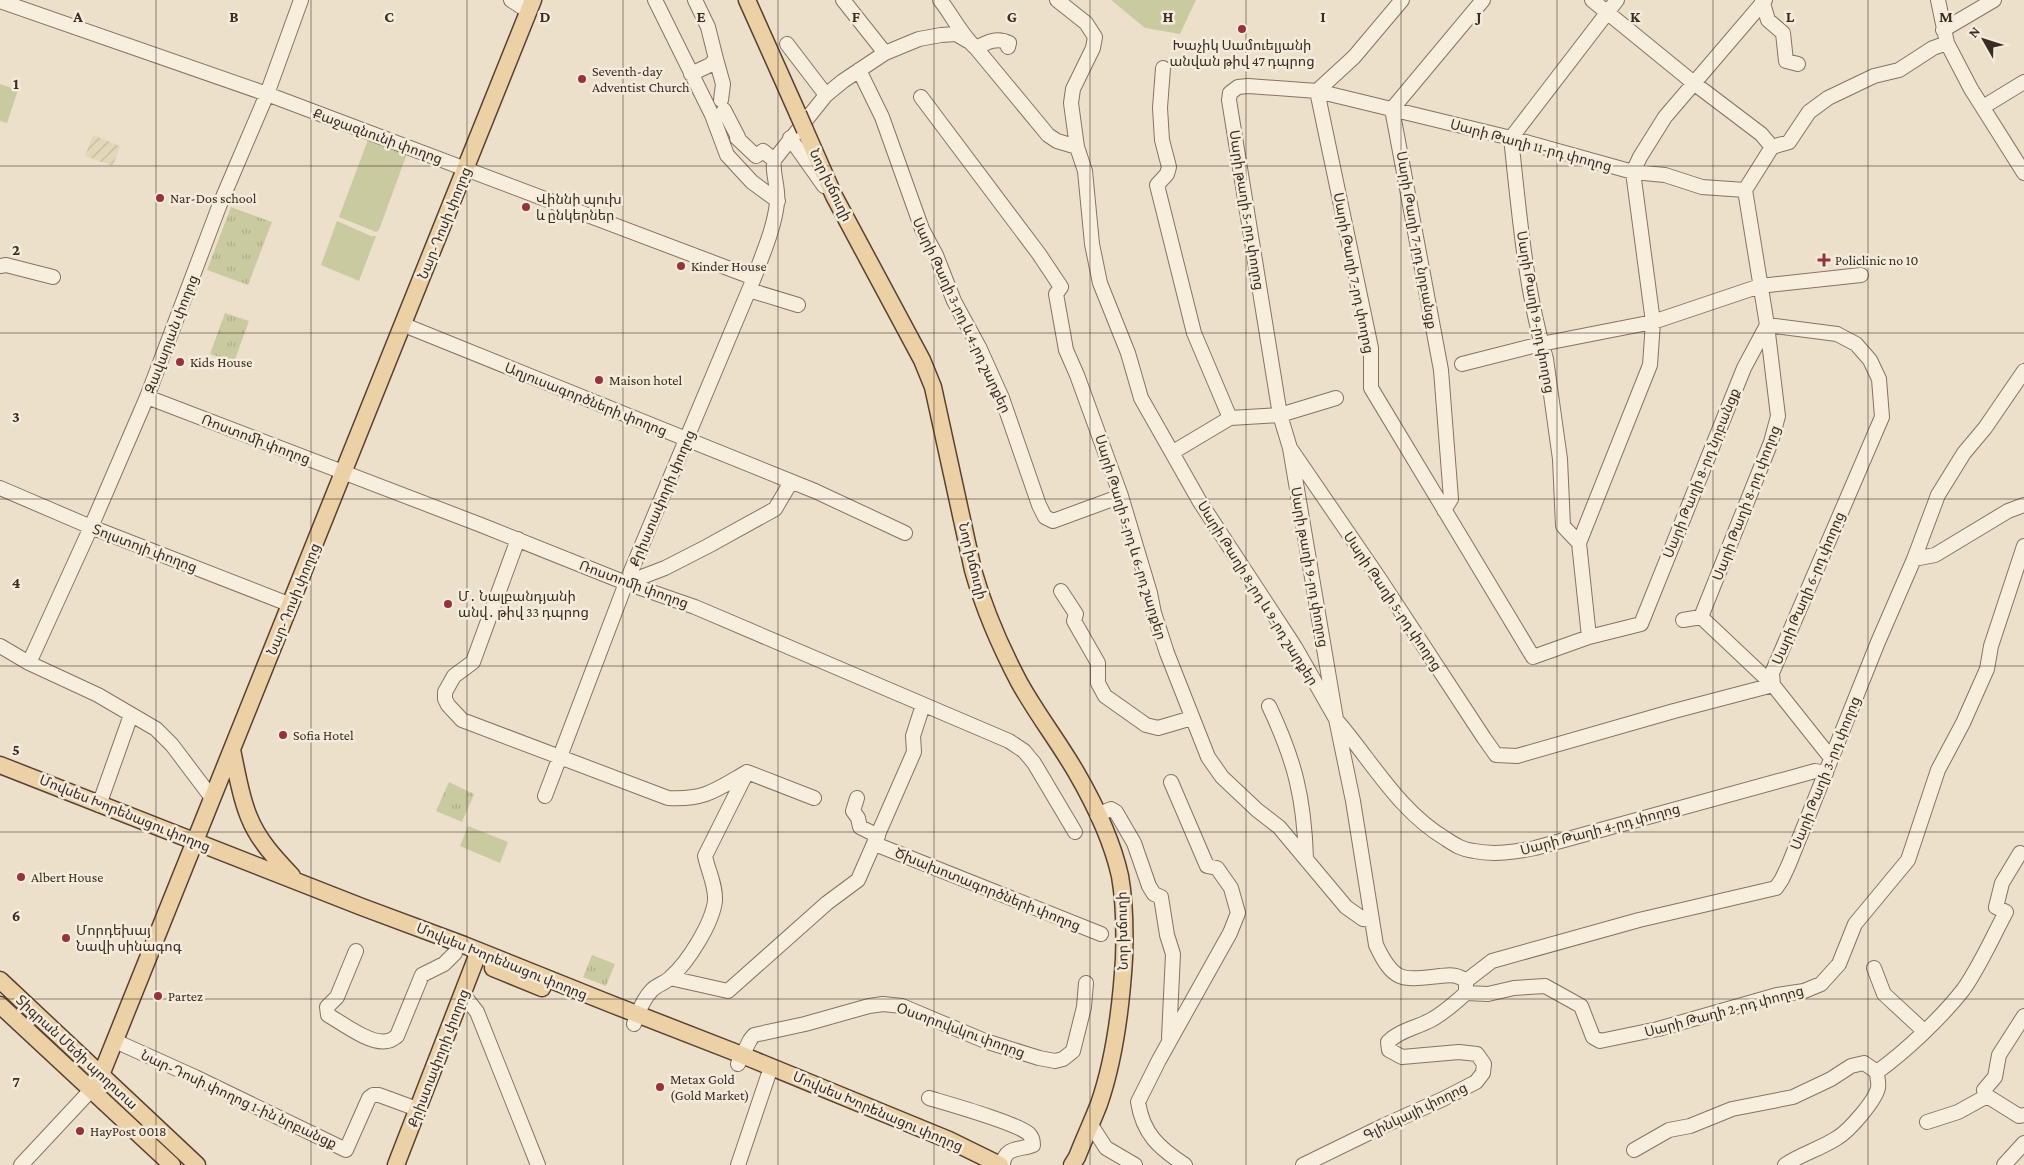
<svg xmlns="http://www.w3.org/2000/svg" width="2024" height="1165" font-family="'Crimson Pro','Noto Sans Armenian',serif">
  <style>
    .farmland { fill: url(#farmland-furrows) }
    .green { fill: #c9ca9f }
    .park { fill: url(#park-tufts) }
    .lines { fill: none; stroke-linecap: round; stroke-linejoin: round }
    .minor-casing { stroke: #887260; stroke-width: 16 }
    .major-casing { stroke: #574133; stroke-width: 19 }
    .minor { stroke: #f7eede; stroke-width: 14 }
    .major { stroke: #ecd1a6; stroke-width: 16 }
    .major-bridge-casing { stroke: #574133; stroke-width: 19; stroke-linecap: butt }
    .major-bridge { stroke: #ecd1a6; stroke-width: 16 }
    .grid { fill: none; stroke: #3a2c22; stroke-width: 1; stroke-opacity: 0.55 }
    .poi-dot { fill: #94333b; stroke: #f4ebda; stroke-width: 2 }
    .labels { text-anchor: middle; stroke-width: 5; stroke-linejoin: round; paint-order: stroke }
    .poi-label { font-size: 14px; fill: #3a2c22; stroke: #f4ebda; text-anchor: start }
    .street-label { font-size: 14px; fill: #3a2c22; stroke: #f4ebda }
    .grid-label { font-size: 16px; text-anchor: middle; font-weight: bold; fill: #3a2c22; stroke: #f4ebda; stroke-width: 5; stroke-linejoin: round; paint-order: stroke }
  </style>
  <defs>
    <pattern id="farmland-furrows" width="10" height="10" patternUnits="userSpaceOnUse" patternTransform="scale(1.25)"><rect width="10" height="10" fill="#e2d8b9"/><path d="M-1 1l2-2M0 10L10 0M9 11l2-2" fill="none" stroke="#c3ba9f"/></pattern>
    <pattern id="park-tufts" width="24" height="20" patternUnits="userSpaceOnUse" patternTransform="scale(1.25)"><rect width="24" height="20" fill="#c9ca9f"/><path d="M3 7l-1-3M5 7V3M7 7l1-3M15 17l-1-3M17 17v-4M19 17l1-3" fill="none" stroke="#adae89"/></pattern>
  </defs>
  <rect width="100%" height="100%" fill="#ece0cb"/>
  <path class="farmland" d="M93,135L120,146L113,166L85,156Z"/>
  <path class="green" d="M1111,0H1196L1180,34L1145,28Z
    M0,84L18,90L7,123L0,121Z
    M369,137L408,151L379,230L376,232L339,217Z
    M337,221L371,236H376L359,281L321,265Z
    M468,826L508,842L500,863L460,846Z"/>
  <path class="park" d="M231,207L272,222L248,285L207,270Z
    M225,313L249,321L234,362L210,354Z
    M449,782L474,794L462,822L436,811Z
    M592,955L615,964L606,986L583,977Z"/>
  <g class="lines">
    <g class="minor-casing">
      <path id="minor" d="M511,0L528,11
        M655,0L712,115L727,155L752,182L778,201
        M843,0L885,53
        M940,0C952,15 962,36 976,48L1048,135L1057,141L1077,147
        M1057,0L1086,23L1095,37L1093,48L1073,89L1071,103L1077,147L1085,171L1092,244L1100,283L1128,353L1141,398L1200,502L1295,647L1336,719L1353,801L1376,945C1394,983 1402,980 1440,976C1451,975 1457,974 1466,981
        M1592,0L1695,84L1761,134L1772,147
        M1762,0L1768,20L1783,33L1786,61L1798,64
        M1938,0L1947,43L1971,89L2024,173
        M0,1L267,94L754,278
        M1943,30L1994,0
        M787,44L826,95
        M976,48C987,42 997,37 1009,43L1008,47
        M716,59L723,84L721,100
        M1163,68L1160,108L1162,140L1169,167L1167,174L1157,185L1194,333L1230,418
        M859,70L882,117L922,229L936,255L954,301L979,347L1002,398L1039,505L1045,517L1053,521L1121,496
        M691,74L710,65L716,59L708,27L695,0
        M1317,91L1354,57L1402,0
        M921,97L1039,254L1061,287L1056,294L1066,350L1077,375L1121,496L1150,593L1154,613L1167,653L1208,757L1222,777L1257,810L1279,827L1346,907L1363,919L1372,920
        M1983,107L2024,82
        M724,110L738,137L737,138L756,156L763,151L774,160
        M790,138L824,186
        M1745,190L1772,147L1789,142L1809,112L1828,98L1874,76L1899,70L1933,48L1947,43
        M0,266L6,265L53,277
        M749,290L798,305
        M404,325L815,491L905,533
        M1462,364L1541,344L1653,322L1760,286L1861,275
        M147,397L481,525L626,583L695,607L1009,741L1024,751L1034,763L1075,832
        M1290,448L1379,578L1484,738L1496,755L1517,756L1674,711L1773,685L1772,673L1882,417L1879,379L1870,360L1856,344L1837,334L1767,325L1744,368L1641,624L1589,637L1533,657L1371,388V348L1317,91
        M1173,452L1230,418L1280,415L1336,398
        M0,488L91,527L291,605
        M1444,510L1451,499L1441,370L1392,109L1483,0
        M518,539L473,662L454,676L445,692V699L448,705L462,720L668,798C705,800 716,790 747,772L814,798
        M1579,543L1650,365L1653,322L1633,172L1640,157L1665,117L1765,0
        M1914,559L1935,555L2008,511L2024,505
        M626,583L665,568L708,546L775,509L791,482
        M1061,591L1076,614L1074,621L1098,663V683L1105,696L1146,725L1158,728L1192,718
        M1701,617L1771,442L1778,416L1767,325L1745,190
        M1701,617L1773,685L1831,758
        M1683,620L1701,617
        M1589,637L1579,543L1563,526L1560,459L1546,359C1525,289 1519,210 1511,138L1617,0
        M0,646L29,663L98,695L156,729L172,745L212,798
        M29,663L91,527L147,397L220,204L267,94L301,0
        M1269,706C1295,761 1304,798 1306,858
        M1336,719L1290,448L1280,415L1229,100L1230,93L1238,87L1248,86L1317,91L1511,138L1633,172L1665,175L1702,187L1745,190
        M1338,722C1373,763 1399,811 1446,839C1455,845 1463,850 1474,851C1495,855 1514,852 1535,848L1815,771L1826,773
        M1171,782L1207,866L1217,868L1231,888L1238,913L1230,933L1159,1060L1138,1102C1143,1134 1159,1148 1185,1165
        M545,796L626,583L754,278C763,253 774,229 777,203C779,188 772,174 774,160L826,95L843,81L885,53L919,39L941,35L956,34L968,41
        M857,798L853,811L858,818L860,827L878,836
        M99,805L131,715
        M1097,815L1111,809L1116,812L1134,843L1149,886L1154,894L1161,897L1167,935L1173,954L1169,1038
        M875,844L1101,934
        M356,951L337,997L327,1007L328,1015C342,1023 371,1045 387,1041C391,1041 394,1038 397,1036L422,975L444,964L455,953
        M1874,968L1884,994L1924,1031
        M670,978L728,991L827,903L858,880L914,752L913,736L923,705
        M1466,981L1492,961L1639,920L1776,888L1782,879L1789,864L1878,642L1914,559L1938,495L1964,453L1985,428L2024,371
        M1466,993L1488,994L1514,988L1545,986L1581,1006L1593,1037L1600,1041L1658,1029L1777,995L1804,991L1821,984L1839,964L1855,924L1908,860L1938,770L1963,723L1987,669L1991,646L2024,546
        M463,994L477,1012L538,1165
        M2024,1016L1999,1055L1995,1077L1984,1090L1987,1096L2019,1116L2024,1115
        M634,1024C638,1012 643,999 652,990C658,984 666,983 671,977C688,962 712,924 715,901C716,885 708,871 705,856L747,772
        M115,1041L195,1077L346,1150L369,1098L373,1095H379L417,1109
        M738,1064L750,1040L754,1035L805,1024L869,1006L883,1004L902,1006L985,1041L1039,1058L1055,1061L1063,1059L1073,1051L1084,1007L1086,983
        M929,1098C949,1104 1017,1123 1029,1134C1032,1137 1033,1140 1033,1145C1021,1150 1004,1146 1003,1165
        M1927,1122L1958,1112L1987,1096
        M1091,1125L1106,1148L1135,1165
        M1634,1150L1669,1130L1690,1126L1732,1109L1793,1097L1831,1079L1851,1066L1864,1063L1877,1072
        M21,1165L92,1089
        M738,1165L768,1076
        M1303,1165L1383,1126L1443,1099L1476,1082L1483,1073L1484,1064L1477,1054L1459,1052L1402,1057L1389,1050L1388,1042C1400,1030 1416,1028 1431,1020C1444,1013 1455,1003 1466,993V984
        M1785,1165C1801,1154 1820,1149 1837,1138C1849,1131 1875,1101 1878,1088C1879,1083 1877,1077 1877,1072C1906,1051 1941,1018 1963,990C1980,966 1992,938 2006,912L1996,907L2002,883L2020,853
        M2004,1165L2024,1143"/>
    </g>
    <g class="major-casing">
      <path id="major" d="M747,0L798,114
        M805,130L834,196L922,360L933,387L973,570C984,609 1000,646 1019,682C1036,713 1058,741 1076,772C1094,803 1112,840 1120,876C1125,904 1125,931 1124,959C1121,1008 1115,1058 1099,1104C1092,1122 1084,1139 1077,1157L1072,1165
        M232,750C237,772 240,796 249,817C258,840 275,858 292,876
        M0,765L362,907L464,945L611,1004L742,1055L949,1140L1000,1165
        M493,968L542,988
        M0,980L197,1165
        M0,1005L172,1165
        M92,1089L101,1075L533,0
        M396,1165L479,951"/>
    </g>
    <use href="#minor" class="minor"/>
    <use href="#major" class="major"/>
    <g class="major-bridge-casing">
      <path id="major-bridge" d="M798,114L805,130"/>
    </g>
    <use href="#major-bridge" class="major-bridge"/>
  </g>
  <path class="grid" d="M156,0V1165M311,0V1165M467,0V1165M623,0V1165M778,0V1165M934,0V1165M1090,0V1165M1246,0V1165M1401,0V1165M1557,0V1165M1713,0V1165M1868,0V1165M0,166H2024M0,333H2024M0,499H2024M0,666H2024M0,832H2024M0,999H2024"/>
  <g class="poi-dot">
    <circle cx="1242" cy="29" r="5"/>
    <circle cx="582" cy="79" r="5"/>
    <circle cx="160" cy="198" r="5"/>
    <circle cx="526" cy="207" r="5"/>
    <path d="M1821.5 252.5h5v5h5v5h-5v5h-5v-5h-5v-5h5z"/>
    <circle cx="681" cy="266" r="5"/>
    <circle cx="180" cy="362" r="5"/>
    <circle cx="599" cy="380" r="5"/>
    <circle cx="448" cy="604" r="5"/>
    <circle cx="283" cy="735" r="5"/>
    <circle cx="21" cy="877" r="5"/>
    <circle cx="66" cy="938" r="5"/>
    <circle cx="158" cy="996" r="5"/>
    <circle cx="660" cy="1087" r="5"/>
    <circle cx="80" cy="1131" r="5"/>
  </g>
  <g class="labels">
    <g class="poi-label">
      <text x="1242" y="50" text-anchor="middle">Խաչիկ Սամուելյանի<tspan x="1242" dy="16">անվան թիվ 47 դպրոց</tspan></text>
      <text x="592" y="76">Seventh-day<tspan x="592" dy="16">Adventist Church</tspan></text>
      <text x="170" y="203">Nar-Dos school</text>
      <text x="536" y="204">Վիննի պուխ<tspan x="536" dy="16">և ընկերներ</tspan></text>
      <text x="1835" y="265">Policlinic no 10</text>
      <text x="691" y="271">Kinder House</text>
      <text x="190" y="367">Kids House</text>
      <text x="609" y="385">Maison hotel</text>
      <text x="458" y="601">Մ․ Նալբանդյանի<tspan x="458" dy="16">անվ․ թիվ 33 դպրոց</tspan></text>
      <text x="293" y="740">Sofia Hotel</text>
      <text x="31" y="882">Albert House</text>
      <text x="76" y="935">Մորդեխայ<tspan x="76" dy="16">Նավի սինագոգ</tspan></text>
      <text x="168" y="1001">Partez</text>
      <text x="670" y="1084">Metax Gold<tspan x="670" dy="16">(Gold Market)</tspan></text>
      <text x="90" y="1136">HayPost 0018</text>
    </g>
    <g class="street-label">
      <text transform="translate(378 136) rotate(20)" y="5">Քաջազնունի փողոց</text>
      <text transform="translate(1531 145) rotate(15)" y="5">Սարի Թաղի 11-րդ փողոց</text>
      <text transform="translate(831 185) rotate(64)" y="5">Նոր խճուղի</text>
      <text transform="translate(1247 210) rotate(81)" y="5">Սարի թաղի 5-րդ փողոց</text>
      <text transform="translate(444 223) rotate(-68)" y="5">Նար-Դոսի փողոց</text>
      <text transform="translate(1417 240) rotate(80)" y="5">Սարի Թաղի 7-րդ նրբանցք</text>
      <text transform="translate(1354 273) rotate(79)" y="5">Սարի Թաղի 7-րդ փողոց</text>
      <text transform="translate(1536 312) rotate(80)" y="5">Սարի Թաղի 9-րդ փողոց</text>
      <text transform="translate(962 315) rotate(65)" y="5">Սարի Թաղի 3-րդ և 4-րդ շարքեր</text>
      <text transform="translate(171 334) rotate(-69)" y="5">Զավարյան փողոց</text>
      <text transform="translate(586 399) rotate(22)" y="5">Աղյուսագործների փողոց</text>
      <text transform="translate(256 439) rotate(21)" y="5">Ռոստոմի փողոց</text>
      <text transform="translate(1701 473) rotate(-68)" y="5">Սարի Թաղի 8-րդ նրբանցք</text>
      <text transform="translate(662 498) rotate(-67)" y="5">Քրիստափորի փողոց</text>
      <text transform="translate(1746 503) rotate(-69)" y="5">Սարի Թաղի 8-րդ փողոց</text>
      <text transform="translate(1131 537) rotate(73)" y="5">Սարի Թաղի 5-րդ և 6-րդ շարքեր</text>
      <text transform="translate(145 548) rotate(21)" y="5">Տոլստոյի փողոց</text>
      <text transform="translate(973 561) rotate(76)" y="5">Նոր խճուղի</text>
      <text transform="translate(1310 567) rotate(80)" y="5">Սարի թաղի 9-րդ փողոց</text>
      <text transform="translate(634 584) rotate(20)" y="5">Ռոստոմի փողոց</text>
      <text transform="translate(1808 588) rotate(-67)" y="5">Սարի Թաղի 6-րդ փողոց</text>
      <text transform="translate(1258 593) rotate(58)" y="5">Սարի Թաղի 8-րդ և 9-րդ շարքեր</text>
      <text transform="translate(293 599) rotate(-68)" y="5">Նար-Դոսի փողոց</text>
      <text transform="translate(1393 601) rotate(56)" y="5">Սարի Թաղի 5-րդ փողոց</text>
      <text transform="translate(1825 773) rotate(-68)" y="5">Սարի Թաղի 3-րդ փողոց</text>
      <text transform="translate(125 813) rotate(22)" y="5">Մովսես Խորենացու փողոց</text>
      <text transform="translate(1600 829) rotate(-15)" y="5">Սարի Թաղի 4-րդ փողոց</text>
      <text transform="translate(988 889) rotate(22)" y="5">Ծխախոտագործների փողոց</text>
      <text transform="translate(1122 931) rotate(-91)" y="5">Նոր խճուղի</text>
      <text transform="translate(502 961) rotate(22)" y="5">Մովսես Խորենացու փողոց</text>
      <text transform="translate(1724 1011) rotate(-15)" y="5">Սարի Թաղի 2-րդ փողոց</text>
      <text transform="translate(961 1030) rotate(20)" y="5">Օստրովսկու փողոց</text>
      <text transform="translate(77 1052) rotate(43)" y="5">Տիգրան Մեծի պողոտա</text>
      <text transform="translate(438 1058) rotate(-69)" y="5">Քրիստափորի փողոց</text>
      <text transform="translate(239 1099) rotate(25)" y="5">Նար-Դոսի փողոց 1-ին նրբանցք</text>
      <text transform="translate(878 1111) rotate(23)" y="5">Մովսես Խորենացու փողոց</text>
      <text transform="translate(1415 1111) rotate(-26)" y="5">Գլինկայի փողոց</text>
    </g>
  </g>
  <g class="grid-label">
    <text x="78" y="22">A</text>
    <text x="234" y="22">B</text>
    <text x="389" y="22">C</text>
    <text x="545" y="22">D</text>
    <text x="701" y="22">E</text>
    <text x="856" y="22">F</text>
    <text x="1012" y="22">G</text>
    <text x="1168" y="22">H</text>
    <text x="1323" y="22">I</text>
    <text x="1479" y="22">J</text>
    <text x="1635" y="22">K</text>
    <text x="1790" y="22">L</text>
    <text x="1946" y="22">M</text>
    <text x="16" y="89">1</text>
    <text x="16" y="255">2</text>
    <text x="16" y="422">3</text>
    <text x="16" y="588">4</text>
    <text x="16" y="755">5</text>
    <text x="16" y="921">6</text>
    <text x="16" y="1087">7</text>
  </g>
  <g transform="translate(1984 40) rotate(309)" stroke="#f4ebda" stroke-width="4" paint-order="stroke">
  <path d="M0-4L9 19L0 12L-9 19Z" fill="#3a2c22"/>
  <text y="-8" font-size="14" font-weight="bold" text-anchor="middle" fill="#3a2c22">N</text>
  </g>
</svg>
